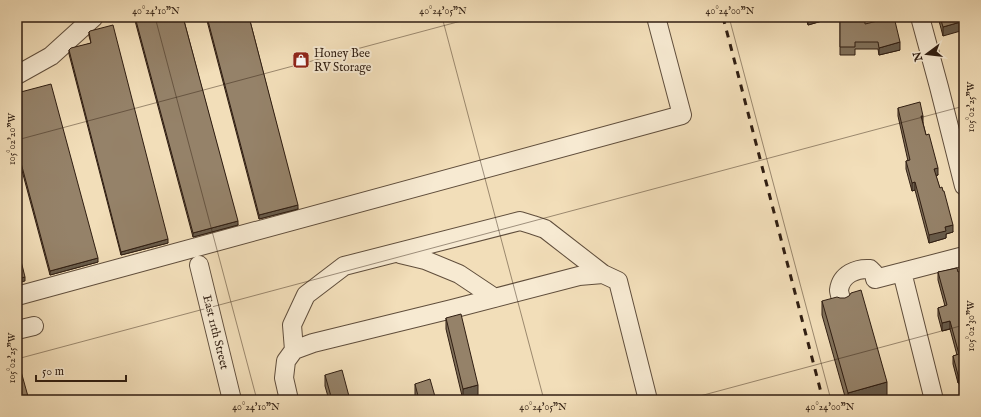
<svg xmlns="http://www.w3.org/2000/svg" width="981" height="417" font-family="'IM FELL English',serif">
  <style>
    .lines { fill: none; stroke-linecap: round; stroke-linejoin: round }
    .minor-casing { stroke: #604e3c; stroke-width: 20 }
    .minor { stroke: #f7ead2; stroke-width: 18 }
    .rail { stroke: #301e12; stroke-width: 3; stroke-dasharray: 7 7; stroke-linecap: butt }
    .wall { fill: #80705a; stroke: #301e12 }
    .shaded-wall { fill: #685b4a; stroke: #301e12 }
    .building { fill: #958269; stroke: #301e12 }
    .ticks { fill: none; stroke: #301e12; stroke-width: 1; stroke-opacity: 0.45 }
    .labels { text-anchor: middle; stroke-width: 4; stroke-linejoin: round; paint-order: stroke }
    .poi-label { font-size: 12px; fill: #301e12; stroke: #f7ead2; text-anchor: start }
    .street-label { font-size: 12px; fill: #301e12; stroke: #f7ead2 }
    .neatline { fill: none; stroke: #301e12; stroke-width: 1.5 }
    .ticks-label { font-size: 10px; text-anchor: middle; fill: #301e12 }
  </style>
  <rect width="100%" height="100%" fill="#f2deb9"/>
  <filter id="stains"><feTurbulence type="fractalNoise" baseFrequency=".005" numOctaves="4"/><feColorMatrix values="0 0 0 0 .2 0 0 0 0 .09 0 0 0 0 .02 0 0 0 .5 -.17"/></filter>
  <radialGradient id="worn" r=".72"><stop offset=".6" stop-color="#630" stop-opacity="0"/><stop offset="1" stop-color="#630" stop-opacity=".3"/></radialGradient>
  <g class="lines">
    <g class="minor-casing">
      <path id="minor" d="M920,17L939,87L964,186
        M17,75L51,56L94,17
        M400,254L425,260L459,274L495,298
        M199,265L232,400
        M902,272L934,400
        M17,296L682,115L656,17
        M842,302C841,298 839,293 839,290C841,274 857,268 870,269L874,273L875,279L964,256
        M17,330L34,326
        M294,350L292,325L306,295L344,266L520,221L533,225L545,229L603,274
        M289,400L284,378L286,361L294,350L313,343L452,309L579,276L603,274L618,281L648,400"/>
    </g>
    <use href="#minor" class="minor"/>
    <path class="rail" d="M723,17L823,400"/>
  </g>
  <path class="wall" d="M134,17H183L238,225L193,237Z
    M206,17H249L298,209L259,219Z
    M800,17H829V19L808,25L806,18L801,19Z
    M938,17H964L943,36Z
    M840,21L865,24L900,50L879,55L878,49H855V55H840Z
    M89,32L168,243L121,255L69,54V50L91,43L89,36Z
    M17,93L98,262L50,275L17,152Z
    M898,108L923,123L926,135L938,175L936,176L953,232L946,234V238L929,243L915,190L912,191L906,169V161H908L898,116Z
    M938,272H958L963,277H964V400H963L959,383H958L953,364V356L957,355L950,329L942,331L938,316V308L945,306L938,280Z
    M822,301L887,396L872,400H846L822,315Z
    M446,318L478,396L463,400L446,329Z
    M325,375L350,400H329L325,386Z
    M415,384L436,400H416L415,395Z"/>
  <path class="shaded-wall" d="M801,17H806V18L801,19Z
    M810,17H829V19L808,25V18Z
    M964,21V30L943,36V27Z
    M900,42V50L879,55V48Z
    M921,116H923V123Z
    M938,168V175L934,176V169Z
    M915,182V190L912,191V183Z
    M298,205V209L259,219V215Z
    M238,221V225L193,237V233Z
    M953,225V232L946,234V238L929,243V235L945,227Z
    M168,239V243L121,255V252Z
    M98,258V262L50,275V271Z
    M25,277V281L17,283V279Z
    M950,321V329L942,331V323Z
    M958,375H959V383H958Z
    M887,382V396L872,400H848V393Z
    M478,385V396L463,400V389Z"/>
  <path class="building" d="M135,17H183L238,221L193,233Z
    M207,17H249L298,205L259,215Z
    M894,17L900,42L879,48L878,42H855V47H840V21H865V24Z
    M940,17H964V21L943,27Z
    M113,25L168,239L121,252L69,50L71,48L91,43L89,32L90,31Z
    M51,84L98,258L50,271L17,148V93Z
    M920,102L923,116H921L926,135L929,134L938,168L934,169L940,188L942,187L943,191H944L953,225L945,227L946,231L929,235L915,182L912,183L906,161L910,160L898,108Z
    M17,245L25,277L17,279Z
    M957,268L958,272L961,271L963,277H964V394L959,375H958L953,356L959,354L950,321L942,323L938,308L947,305L938,272Z
    M861,290L887,382L848,393L822,301L837,297L840,298H845L849,296L851,293Z
    M461,314L478,385L463,389L446,318Z
    M17,357L29,400H17Z
    M342,370L350,400H332L325,375Z
    M430,379L436,400H419L415,384Z"/>
  <path class="ticks" d="M155,17L257,400M442,17L544,400M729,17L831,400M17,140L476,17M17,359L964,106M685,400L964,325"/>
  <defs>
    <g id="shop-square" transform="scale(0.9)"><rect x="-9" y="-9" width="18" height="18" rx="4" fill="#8f2418" stroke="#f7ead2"/><path d="M-5-2.5h2.3a2.7 3.5 0 0 1 5.4 0H5L5.5 6h-11ZM-1.5-2.5h3a1.5 2.3 0 0 0-3 0Z" fill="#fff"/></g>
  </defs>
  <g fill-rule="evenodd">
    <use href="#shop-square" x="301" y="60"/>
  </g>
  <g class="labels">
    <g class="poi-label">
      <text x="314" y="57">Honey Bee<tspan x="314" dy="14">RV Storage</tspan></text>
    </g>
    <g class="street-label">
      <text transform="translate(216 332) rotate(76)" y="4">East 11th Street</text>
    </g>
  </g>
  <rect width="981" height="417" fill="none" stroke="#f2deb9" stroke-width="44"/>
  <g transform="translate(927 54) rotate(255)" stroke="#f7ead2" stroke-width="3" paint-order="stroke">
  <path d="M0-3L7 15L0 10L-7 15Z" fill="#301e12"/>
  <text y="-6" font-size="11" font-weight="bold" text-anchor="middle" fill="#301e12">N</text>
  </g>
  <path d="M36 375v6h90v-6" fill="none" stroke="#301e12" stroke-width="2"/>
  <text x="42" y="375" font-size="12" fill="#301e12" stroke="#f7ead2" stroke-width="3" paint-order="stroke">50 m</text>
  <rect x="22" y="22" width="937" height="373" class="neatline"/>
  <g class="ticks-label">
    <text x="156" y="14">40°24'10"N</text>
    <text x="443" y="14">40°24'05"N</text>
    <text x="730" y="14">40°24'00"N</text>
    <text transform="translate(970 107) rotate(-90)" y="4">105°02'25"W</text>
    <text transform="translate(11 139) rotate(-90)" y="4">105°02'20"W</text>
    <text transform="translate(970 326) rotate(-90)" y="4">105°02'30"W</text>
    <text transform="translate(11 358) rotate(-90)" y="4">105°02'25"W</text>
    <text x="256" y="410">40°24'10"N</text>
    <text x="543" y="410">40°24'05"N</text>
    <text x="830" y="410">40°24'00"N</text>
  </g>
  <rect width="100%" height="100%" filter="url(#stains)"/>
  <rect width="100%" height="100%" fill="url(#worn)"/>
</svg>
